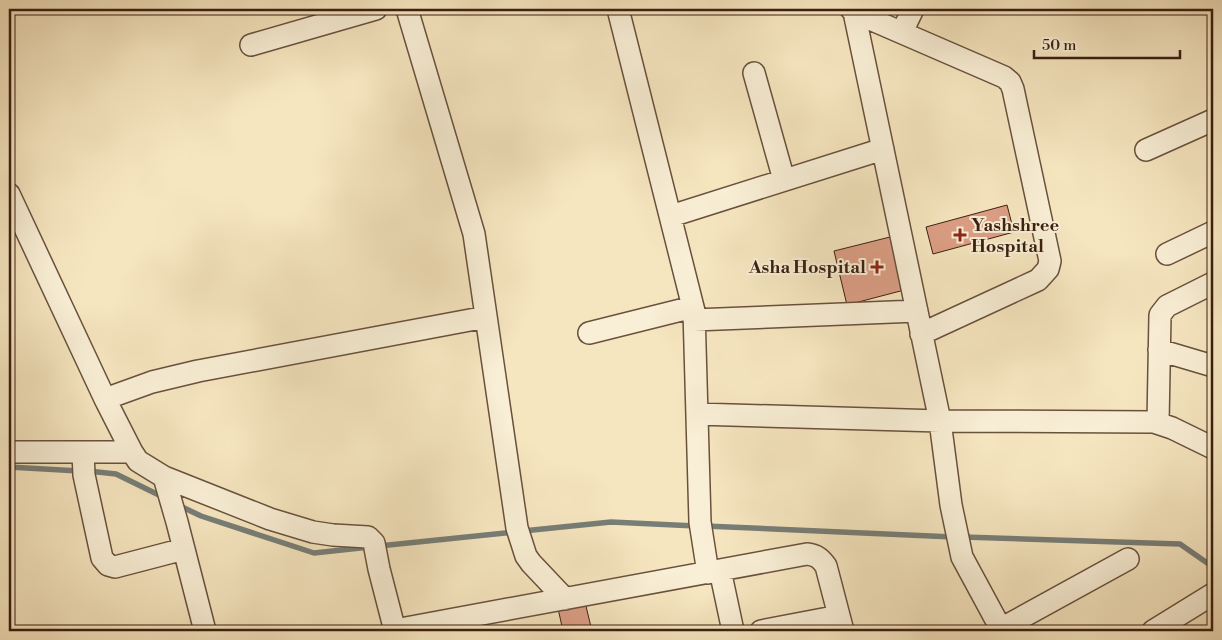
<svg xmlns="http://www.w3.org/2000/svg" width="1222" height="640" font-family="'Libre Bodoni',serif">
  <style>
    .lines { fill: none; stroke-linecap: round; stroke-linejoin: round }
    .stream { stroke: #777e77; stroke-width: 5.5 }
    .building { fill: #dd9f86; stroke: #3a1f11 }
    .minor-casing { stroke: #69513d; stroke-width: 24 }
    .minor { stroke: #f9efd6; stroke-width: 21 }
    .poi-dot { fill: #8f2418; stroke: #f9efd6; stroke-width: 2 }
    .labels { text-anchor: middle; stroke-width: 4; stroke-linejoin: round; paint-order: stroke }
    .poi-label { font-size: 18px; font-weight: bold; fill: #3a1f11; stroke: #f9efd6; text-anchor: start }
  </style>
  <rect width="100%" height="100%" fill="#f6e6c0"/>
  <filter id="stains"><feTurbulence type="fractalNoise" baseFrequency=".004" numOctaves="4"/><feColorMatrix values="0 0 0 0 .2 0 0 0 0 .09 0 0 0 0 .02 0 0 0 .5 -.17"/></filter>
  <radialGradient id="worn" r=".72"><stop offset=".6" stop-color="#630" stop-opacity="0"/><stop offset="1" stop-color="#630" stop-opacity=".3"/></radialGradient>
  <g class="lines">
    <path class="stream" d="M9,467L79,471
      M88,471L116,474L163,497
      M178,505L201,516L314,553L370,547
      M705,526L953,537
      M523,531L611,522L696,526
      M963,537L1180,544L1213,567
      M379,546L514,532"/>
  </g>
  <path class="building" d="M1007,205L1014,232L933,254L926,227Z
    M894,236L908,289L847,305L834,251Z
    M584,598L592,631H563L557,604Z"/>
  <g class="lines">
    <g class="minor-casing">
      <path id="minor" d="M407,9L474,234L517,528L526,556L531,563L565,599
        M618,9L694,311L700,522L708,573
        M851,9L854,12L940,421L951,505L962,557L1002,631
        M854,12L1004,77L1010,82L1013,89L1050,261L1048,269L1038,280L921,334
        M902,32L913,9
        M251,45L376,9
        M754,73L784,180
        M1146,150L1213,120
        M9,194L105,399L132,452L138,461L164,477L270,519L313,532L333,535L368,537L374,543L379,569L395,631
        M671,216L883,149
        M1167,254L1213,232
        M694,320L917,311
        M589,333L693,307
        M1159,350L1213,366
        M105,399L152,382L198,371L486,317
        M697,414L940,421L1154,422L1172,428L1213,448
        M1158,423L1160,315L1167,306L1213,283
        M9,452H132
        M83,453L84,475L102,558L108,565L115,567L184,549
        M164,477L177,522L205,631
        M720,570L733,631
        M395,630L807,554C817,555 821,559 826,566L843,631
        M761,631L839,616
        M997,631L1128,559
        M1153,631L1213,594"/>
    </g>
    <use href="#minor" class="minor"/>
  </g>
  <g class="poi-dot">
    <path d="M957.5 227.5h5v5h5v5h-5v5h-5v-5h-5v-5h5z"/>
    <path d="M874.5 259.5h5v5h5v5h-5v5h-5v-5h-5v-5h5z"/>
  </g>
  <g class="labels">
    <g class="poi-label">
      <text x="971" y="231">Yashshree<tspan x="971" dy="21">Hospital</tspan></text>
      <text x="866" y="273" text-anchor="end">Asha Hospital</text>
    </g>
  </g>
  <rect width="1222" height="640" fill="none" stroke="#f6e6c0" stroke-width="30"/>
  <rect x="10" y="10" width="1202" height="620" fill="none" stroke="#3a1f11" stroke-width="2.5"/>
  <rect x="15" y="15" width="1192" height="610" fill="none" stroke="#3a1f11"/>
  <path d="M1034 50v8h146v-8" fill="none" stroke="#3a1f11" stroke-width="2.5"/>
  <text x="1042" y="50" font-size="15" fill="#3a1f11" stroke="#f9efd6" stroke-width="4" paint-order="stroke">50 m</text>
  <rect width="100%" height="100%" filter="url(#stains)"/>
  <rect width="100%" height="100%" fill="url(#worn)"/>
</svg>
